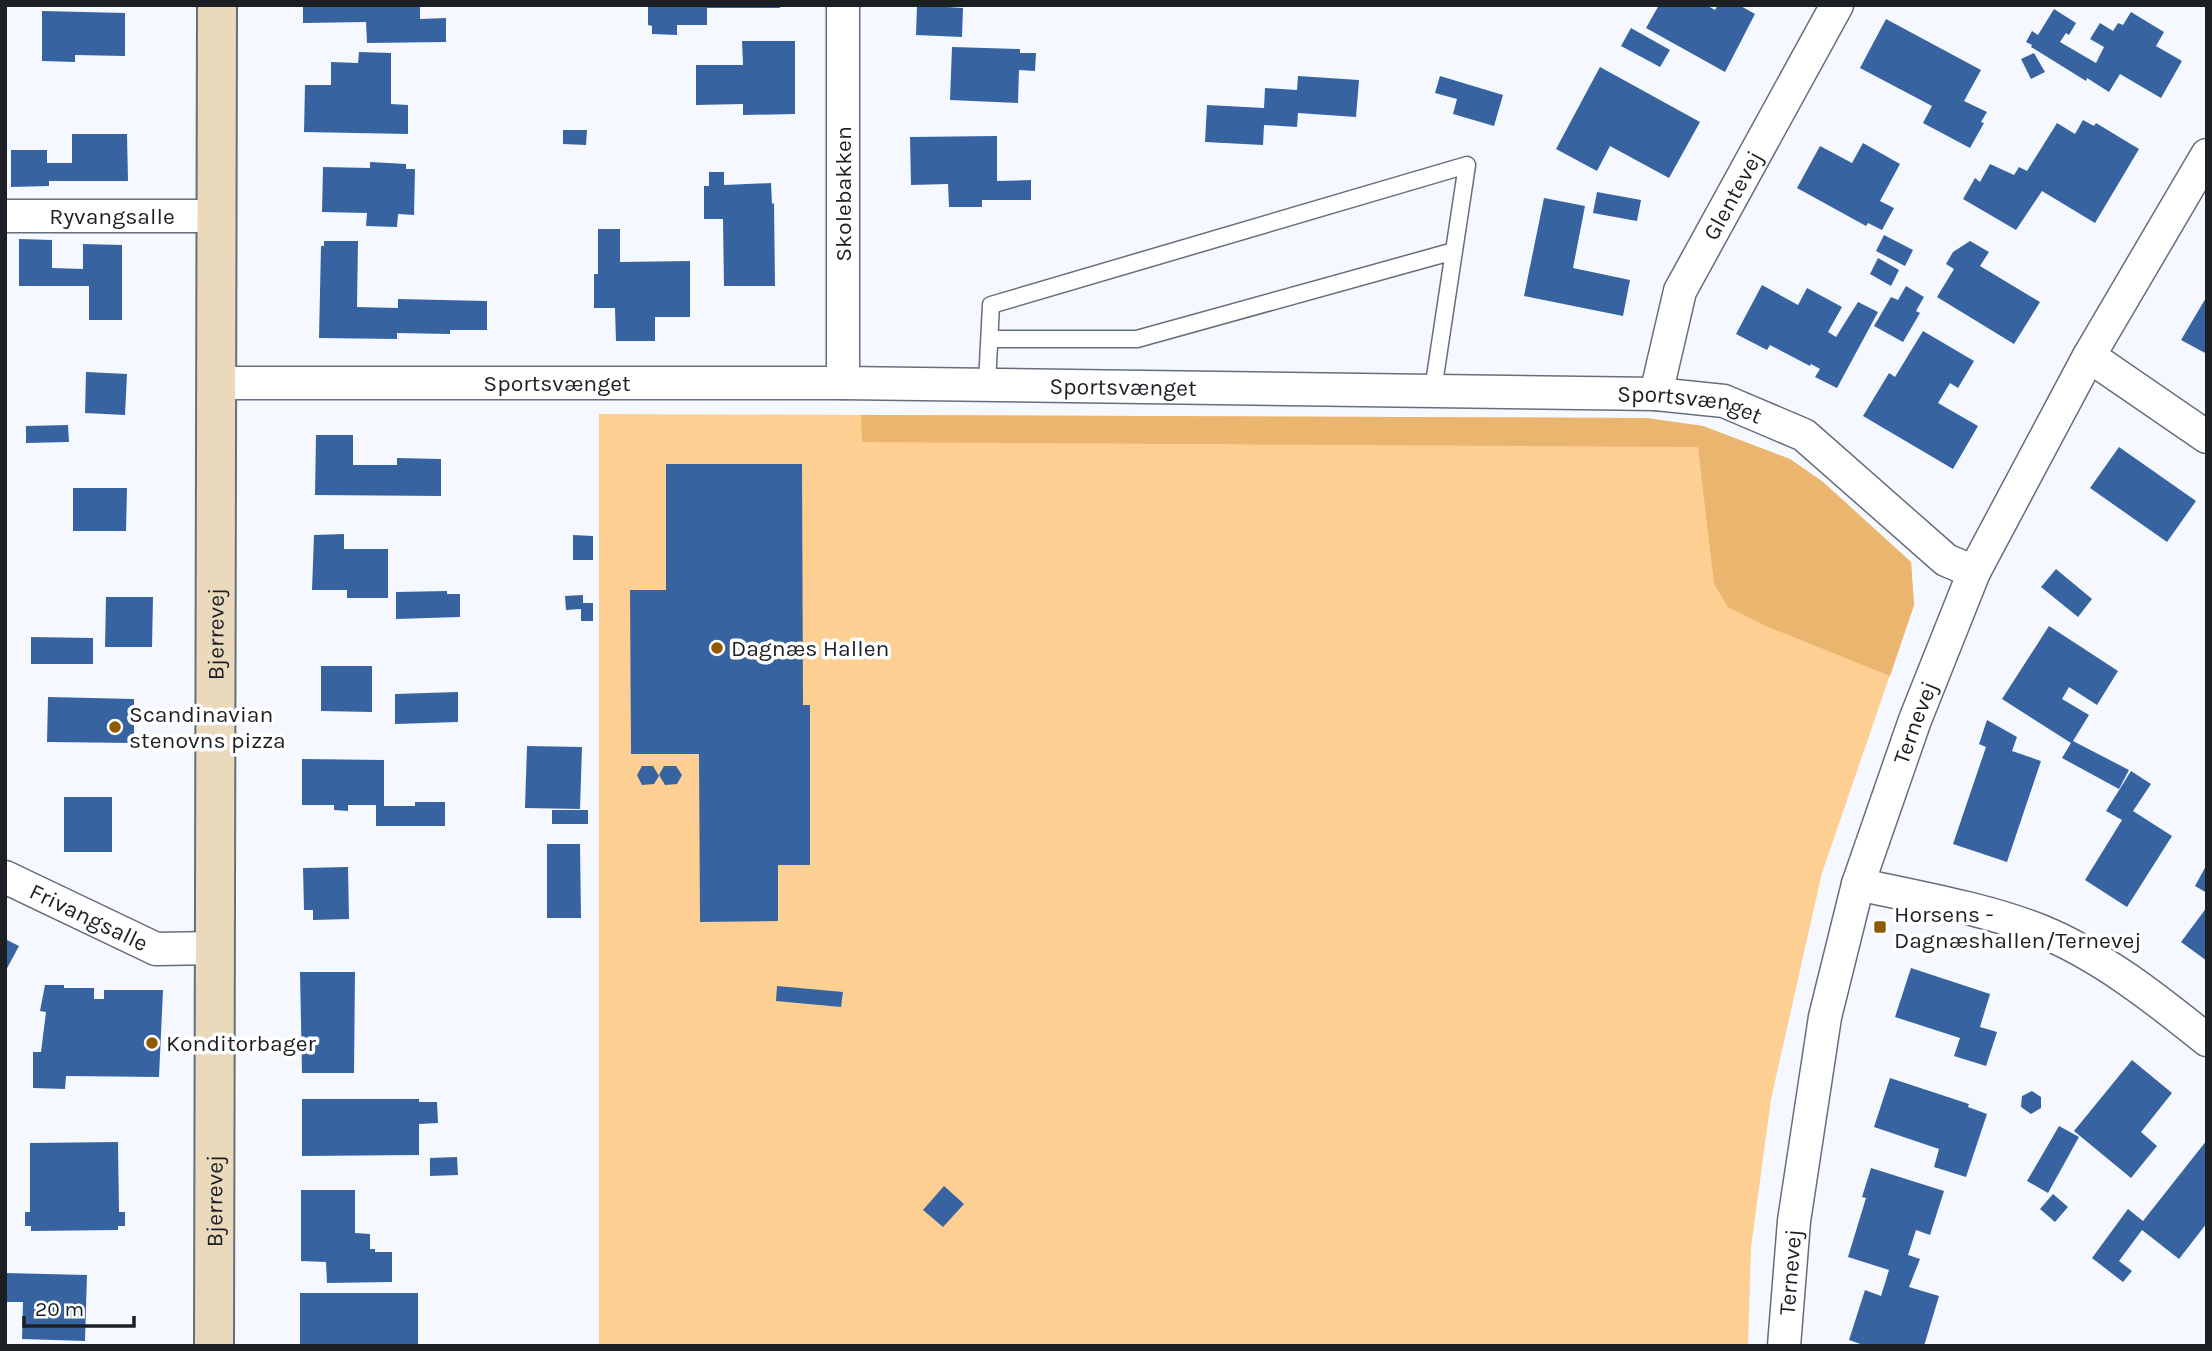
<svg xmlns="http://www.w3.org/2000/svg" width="2212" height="1351" font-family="Karla,sans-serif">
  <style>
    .green { fill: #fecf93 }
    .forest { fill: #eab56e }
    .building { fill: #3764a0 }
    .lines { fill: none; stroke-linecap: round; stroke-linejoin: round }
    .lane-casing { stroke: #656e7a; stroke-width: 19 }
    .street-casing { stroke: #656e7a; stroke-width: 35 }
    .secondary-casing { stroke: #656e7a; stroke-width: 42 }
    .lane { stroke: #fff; stroke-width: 16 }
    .street { stroke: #fff; stroke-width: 32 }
    .secondary { stroke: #ebd9bc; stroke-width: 38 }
    .poi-dot { fill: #8c5b03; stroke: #fff; stroke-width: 2.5 }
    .labels { text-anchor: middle; stroke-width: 7; stroke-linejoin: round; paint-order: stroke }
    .street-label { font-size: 23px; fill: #1c2025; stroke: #fff }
    .poi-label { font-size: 23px; fill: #1c2025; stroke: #fff; text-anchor: start }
  </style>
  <rect width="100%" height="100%" fill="#f5f9ff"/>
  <path class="green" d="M599,414L1646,418L1703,426L1790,459L1823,482L1911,562L1914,605L1822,873L1771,1099L1751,1248L1748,1346H599Z"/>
  <path class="forest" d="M861,415L1646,418L1703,426L1790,459L1823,482L1911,562L1914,605L1890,676L1766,626L1728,607L1714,584L1698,447L862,442Z"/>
  <path class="building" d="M303,5H420V19L446,18V42L367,43L366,22L303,23Z
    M648,5H780V8H707V25H677V35L652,34V26L648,25Z
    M917,5L963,8L962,37L916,35Z
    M1659,5H1706L1715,10L1718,5H1739L1755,14L1725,72L1646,28Z
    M2054,9L2076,23L2069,35L2066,33L2060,42L2096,63L2104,47L2090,39L2100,23L2113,31L2118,23L2123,25L2131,12L2164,32L2156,46L2182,61L2161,98L2120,74L2109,92L2087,78L2086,81L2031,47L2032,45L2026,42L2032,31L2038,35Z
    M42,11L125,13V56L75,55V62L42,61Z
    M1886,19L1981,70L1964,101L1987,112L1981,122L1984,123L1970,148L1923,123L1932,106L1860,68Z
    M1631,28L1670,50L1660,67L1621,46Z
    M742,41H795V114L743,115V104L696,105V65H743Z
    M952,47L1020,49V53H1036L1035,71L1019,70L1018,103L950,100Z
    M359,52L391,53V104L408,105V134L304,132L305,85H331V62L358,63Z
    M2034,53L2045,72L2031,79L2021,59Z
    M1600,67L1700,122L1669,178L1610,146L1597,171L1556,149Z
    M1298,76L1359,80L1356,117L1298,113L1297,127L1264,125L1263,145L1205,142L1207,105L1264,108L1265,88L1297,90Z
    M1440,76L1503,95L1494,126L1453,114L1457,99L1435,93Z
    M2083,120L2094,126L2096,123L2139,149L2095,223L2042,191L2016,230L1963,199L1975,178L1980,182L1990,164L2014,175L2019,167L2027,171L2057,123L2075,134Z
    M563,130H587L586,145L563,144Z
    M72,134H127L128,181H49V186L11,187V150H47V163H72Z
    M997,136V181L1031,180V200H982V207H949L948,184L911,185L910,137Z
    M1863,143L1900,164L1880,201L1894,208L1882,230L1868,223L1866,226L1797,188L1820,146L1852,163Z
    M370,162L406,164V169H415L414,215L398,214L397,227L366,226L367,213L322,212L323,167L370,168Z
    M709,172H724V185L771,183L772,204L774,203L775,286H724L723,219H704V186H709Z
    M1597,192L1641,200L1637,221L1593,213Z
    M1544,198L1585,206L1573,268L1630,280L1623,316L1524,296Z
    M598,229H620V262L690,261V317H655V341H616L615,308H594V274H598Z
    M1884,235L1913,250L1905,266L1876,251Z
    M19,239L52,240V268L83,269V244L122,245V320H89V286H19Z
    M324,241H358L357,307L398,308V299L487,301V330H450V334L397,333V339L319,338L321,246H324Z
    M1970,241L1989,252L1980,266L2040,302L2014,344L1937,297L1954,269L1946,264L1953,252Z
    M1878,258L1899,270L1891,286L1870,274Z
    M1762,285L1798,305L1807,288L1842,307L1828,332L1836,337L1858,302L1878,312L1837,388L1815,377L1820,369L1811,364L1810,366L1770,345L1767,350L1736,334Z
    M1906,286L1924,297L1916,311L1920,313L1903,342L1874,326L1891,297L1898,300Z
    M2207,296V354L2181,340Z
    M1923,331L1974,361L1958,388L1950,383L1938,403L1978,426L1953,469L1863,416L1889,373L1895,377Z
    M86,372L127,374L125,415L85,413Z
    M68,425L69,442L26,443V426Z
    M316,435H353V465H397V458L441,459V496L315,495Z
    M2119,447L2196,501L2167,542L2090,488Z
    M666,464H802L803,705H810V865H778V921L700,922L699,754H631L630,590H666Z
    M73,488H127L126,531H73Z
    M344,534V549H388V598H347V590H312L314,535Z
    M573,535L593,536V560H573Z
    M2056,569L2092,599L2078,617L2041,587Z
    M447,591V594H460V617L396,619V592Z
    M583,595V603H593V621H581V609L566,610L565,596Z
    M106,597H153L152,647H105Z
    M2049,626L2118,671L2097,705L2069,687L2062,699L2089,715L2073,741L2129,770L2119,789L2062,758L2071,743L2002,699Z
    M31,637L93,638V664H31Z
    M321,666H372V712L321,711Z
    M458,692V722L395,724V694Z
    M48,697L134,699V743L47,742Z
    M1987,720L2017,737L2012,751L2041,761L2007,862L1953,844L1986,747L1979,744Z
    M527,746L582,747L580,809L525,808Z
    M302,759L384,760V806H415V802H445V826H376V805H348V811L334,810V805H302Z
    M642,766H653L659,776L654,784L642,785L637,775Z
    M664,766H676L682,775L677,784L665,785L659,775Z
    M2131,771L2151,784L2133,811L2172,836L2127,907L2085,880L2122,820L2106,811Z
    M64,797H112V852H64Z
    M552,810H588V824H552Z
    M547,844H580L581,918H547Z
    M2207,864V893L2195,886Z
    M348,867L349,919L313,920V910H304L303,868Z
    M2207,907V961L2181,942Z
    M5,939L19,946L5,972Z
    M1911,968L1990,994L1980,1027L1997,1032L1986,1066L1954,1056L1960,1038L1895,1017Z
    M300,972H355L354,1073H302Z
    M45,985H64V988H94V999H104V990H163L159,1077L66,1076L65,1089L33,1088V1052H41L46,1012L40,1011Z
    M777,986L843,992L841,1007L776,1001Z
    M2132,1060L2172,1093L2141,1132L2157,1146L2131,1178L2074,1131Z
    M1890,1078L1969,1104L1968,1107L1987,1114L1966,1177L1934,1167L1939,1149L1874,1127Z
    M2032,1091L2041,1097V1108L2031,1114L2021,1107L2022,1096Z
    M302,1099H419V1102H437L438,1123L419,1124V1155L302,1156Z
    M2059,1126L2079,1137L2048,1193L2027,1181Z
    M2207,1140V1223L2179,1259L2142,1230L2119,1261L2132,1271L2123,1282L2092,1258L2128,1209L2143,1221Z
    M118,1142L119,1212H125V1226H118V1230L31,1231V1226H25V1212H30V1143Z
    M457,1157L458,1175L430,1176V1158Z
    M1871,1168L1944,1191L1930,1235L1916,1230L1908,1255L1920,1259L1909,1287L1939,1296L1924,1346H1866L1849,1340L1865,1290L1881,1296L1889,1270L1848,1257L1866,1198L1862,1197Z
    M944,1186L964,1204L943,1227L923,1210Z
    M301,1190H355V1233L370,1234V1249H375V1252H392V1282L327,1283L326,1262L301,1261Z
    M2053,1194L2068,1207L2055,1222L2040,1209Z
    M5,1273L87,1275L85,1341L22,1339L23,1302H5Z
    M300,1293H418V1346H300Z"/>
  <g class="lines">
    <g class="lane-casing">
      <path id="lane" d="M990,339H1137L1454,251
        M987,384L991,305L1467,165L1433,390"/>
    </g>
    <g class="street-casing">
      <g id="street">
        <path id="s1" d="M5,216H217"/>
        <path d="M2089,356L2207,437"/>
        <path id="s2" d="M217,383H843L1656,394L1724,401L1804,435L1946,560L1974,572"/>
        <path d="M843,383V5"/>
        <path id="s3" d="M1656,394L1680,291L1837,5"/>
        <path id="s4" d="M5,877L156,949L215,948"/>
        <path d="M1858,884C1919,898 1983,908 2041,931C2102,956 2156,999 2207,1040"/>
        <path id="s5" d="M1784,1346L1794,1221L1825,1017L1858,884L1915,720L1974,572L2089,356L2207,155"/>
      </g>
    </g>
    <g class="secondary-casing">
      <g id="secondary">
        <path id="s6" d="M214,1346L217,5"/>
      </g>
    </g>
    <use href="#lane" class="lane"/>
    <use href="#street" class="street"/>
    <use href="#secondary" class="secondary"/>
  </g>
  <g class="poi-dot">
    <circle cx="717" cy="648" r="7"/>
    <circle cx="115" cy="727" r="7"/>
    <rect x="1873" y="920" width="14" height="14" rx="3.5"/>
    <circle cx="152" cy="1043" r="7"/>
  </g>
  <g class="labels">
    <g class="street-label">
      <text transform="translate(843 194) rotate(-90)" y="8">Skolebakken</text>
      <text dy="8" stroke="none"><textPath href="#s3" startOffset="215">Glentevej</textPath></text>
      <text dy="8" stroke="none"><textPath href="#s1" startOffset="107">Ryvangsalle</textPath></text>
      <text dy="8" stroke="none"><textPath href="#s2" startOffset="340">Sportsvænget</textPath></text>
      <text dy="8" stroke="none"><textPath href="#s2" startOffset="906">Sportsvænget</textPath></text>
      <text dy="8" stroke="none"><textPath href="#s2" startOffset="1474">Sportsvænget</textPath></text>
      <text dy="8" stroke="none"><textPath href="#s6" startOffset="712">Bjerrevej</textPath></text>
      <text dy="8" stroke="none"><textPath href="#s5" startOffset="640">Ternevej</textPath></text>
      <text dy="8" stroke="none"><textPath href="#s4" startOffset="93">Frivangsalle</textPath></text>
      <text dy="8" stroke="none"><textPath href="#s6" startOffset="145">Bjerrevej</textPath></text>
      <text dy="8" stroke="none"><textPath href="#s5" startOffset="74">Ternevej</textPath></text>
    </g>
    <g class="poi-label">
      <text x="731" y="656">Dagnæs Hallen</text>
      <text x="129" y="722">Scandinavian<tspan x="129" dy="26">stenovns pizza</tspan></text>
      <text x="1894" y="922">Horsens -<tspan x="1894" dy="26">Dagnæshallen/Ternevej</tspan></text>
      <text x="166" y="1051">Konditorbager</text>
    </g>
  </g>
  <rect width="2212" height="1351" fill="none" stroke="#1c2025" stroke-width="14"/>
  <path d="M24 1316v10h110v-10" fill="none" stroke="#1c2025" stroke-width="3.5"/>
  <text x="35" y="1316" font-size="21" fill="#1c2025" stroke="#ffffff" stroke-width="5" paint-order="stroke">20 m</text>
</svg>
